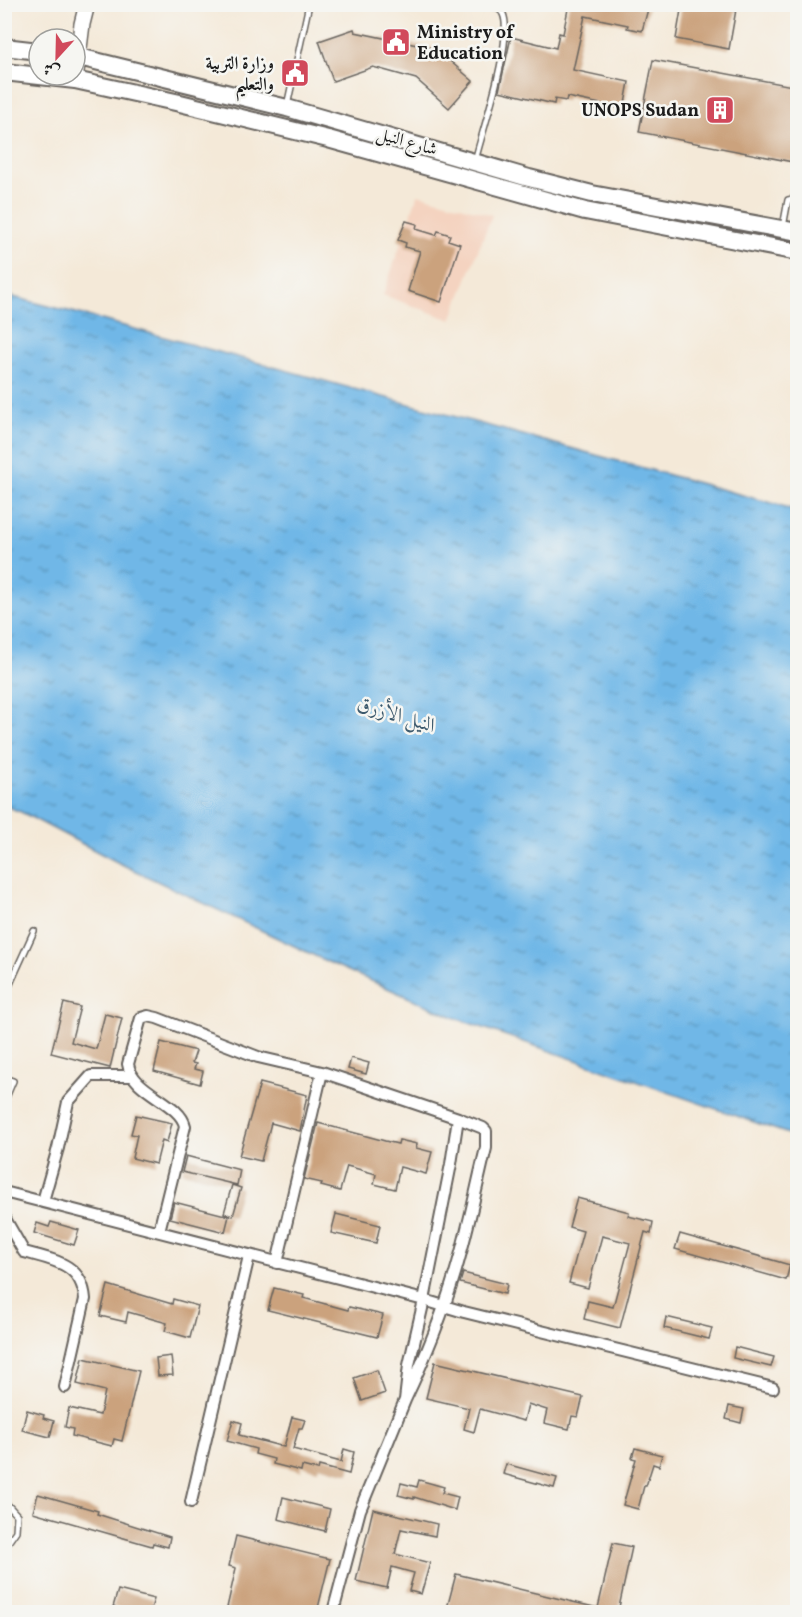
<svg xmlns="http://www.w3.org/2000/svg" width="802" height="1617" font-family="Vollkorn,Amiri,serif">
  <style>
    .built { fill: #f4d3c0 }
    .water { fill: url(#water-ripples); stroke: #466a82; stroke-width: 1.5 }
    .building { fill: #cba27d }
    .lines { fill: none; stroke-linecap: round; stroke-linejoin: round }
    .lane-casing { stroke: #68645e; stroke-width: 8 }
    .street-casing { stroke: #68645e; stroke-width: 14 }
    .secondary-casing { stroke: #68645e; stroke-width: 18 }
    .primary-casing { stroke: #68645e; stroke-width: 20 }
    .lane { stroke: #fff; stroke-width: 5 }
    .street { stroke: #fff; stroke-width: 10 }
    .secondary { stroke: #fff; stroke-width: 15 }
    .primary { stroke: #fff; stroke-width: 16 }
    .labels { text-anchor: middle; stroke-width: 5; stroke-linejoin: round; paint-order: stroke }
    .poi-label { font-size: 18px; font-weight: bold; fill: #1c1c1c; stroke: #f6f6f2; text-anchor: end }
    .street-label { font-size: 18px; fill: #1c1c1c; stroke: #f6f6f2 }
    .water-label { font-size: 20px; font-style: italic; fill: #3d5a6d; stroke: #f6f6f2 }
  </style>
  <defs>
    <pattern id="water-ripples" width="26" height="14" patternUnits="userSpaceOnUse" patternTransform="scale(1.5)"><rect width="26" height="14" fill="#6fb7e7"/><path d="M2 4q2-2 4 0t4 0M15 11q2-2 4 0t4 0" fill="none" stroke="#5a94ba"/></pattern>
  </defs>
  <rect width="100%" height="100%" fill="#f6f6f2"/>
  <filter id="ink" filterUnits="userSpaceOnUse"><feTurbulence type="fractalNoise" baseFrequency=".0167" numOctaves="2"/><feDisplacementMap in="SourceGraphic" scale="12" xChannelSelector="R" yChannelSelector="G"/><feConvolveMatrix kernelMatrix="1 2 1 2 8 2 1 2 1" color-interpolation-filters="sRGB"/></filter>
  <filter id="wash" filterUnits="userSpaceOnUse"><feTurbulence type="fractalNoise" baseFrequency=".008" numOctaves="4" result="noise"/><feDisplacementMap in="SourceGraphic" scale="24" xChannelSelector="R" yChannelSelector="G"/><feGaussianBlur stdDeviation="1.35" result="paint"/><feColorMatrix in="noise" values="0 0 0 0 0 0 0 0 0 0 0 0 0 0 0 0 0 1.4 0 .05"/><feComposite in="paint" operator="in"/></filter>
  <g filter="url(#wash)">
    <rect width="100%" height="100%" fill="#f4e9d8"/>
    <path class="built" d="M418,194L492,215L451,320L383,295Z"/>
    <path class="water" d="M5,295L76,313L797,510V1137L458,1019L328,962L121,864L21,812L5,806Z"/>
    <g id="blocks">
      <path class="building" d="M569,4H631L648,9L642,31L627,28L628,25L585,16L573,70L629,82L624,109L567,97L566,101L555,99L554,104L499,91L511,37L556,48L559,33L563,34Z
        M682,4H737L729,49L676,39Z
        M354,29L355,32L436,49L473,81L449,108L416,79L373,67L333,81L319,41Z
        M653,60L798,87V163L639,132Z
        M406,221L417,224L416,229L436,235L438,231L450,235L448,240L460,244L441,302L408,291L420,251L405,247L406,243L398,240Z
        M64,1003L80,1007L71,1042L96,1049L105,1014L122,1018L110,1068L51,1053Z
        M161,1042L196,1051L192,1063L196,1064L194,1069L203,1071L200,1084L154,1071Z
        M351,1058L369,1063L366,1074L348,1069Z
        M260,1083L307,1095L300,1131L271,1123L261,1161L239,1156Z
        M136,1115L172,1123L167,1142L162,1140L156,1164L132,1158L137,1135L131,1134Z
        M318,1123L385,1141L398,1144L399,1140L417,1144L416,1148L432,1152L426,1174L400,1167L395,1189L374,1184L376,1174L347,1166L340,1191L321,1186L322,1183L304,1179Z
        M186,1156L240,1170L237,1185L182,1172Z
        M232,1185L241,1188L233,1216L224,1213Z
        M577,1198L629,1212L628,1216L653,1222L651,1234L645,1232L620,1328L584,1319L588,1301L613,1307L630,1243L602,1236L588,1288L569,1283L583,1231L569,1227Z
        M174,1202L229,1216L225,1232L170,1218Z
        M336,1214L380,1225L376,1243L331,1233Z
        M51,1222L79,1230L74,1245L34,1233L37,1223L49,1227Z
        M680,1234L790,1265L786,1280L675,1249Z
        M463,1273L507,1284L505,1294L460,1283Z
        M108,1285L172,1304L173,1299L198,1306L190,1338L165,1331L167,1323L128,1312L126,1322L100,1316Z
        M274,1288L304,1295L303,1298L348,1310L349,1307L383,1315L377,1337L268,1310Z
        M666,1317L712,1328L709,1339L664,1328Z
        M735,1347L774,1357L771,1367L733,1358Z
        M171,1356L173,1375L158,1376L156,1358Z
        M83,1358L139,1371L122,1441L114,1439L112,1446L72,1436L73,1429L65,1427L69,1408L100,1415L105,1391L77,1384Z
        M435,1362L583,1397L578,1417L572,1416L569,1429L544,1423L547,1410L528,1404L524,1421L480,1409L474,1432L464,1429L469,1408L426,1398Z
        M377,1370L385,1393L362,1401L354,1378Z
        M729,1406L744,1409L741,1423L726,1419Z
        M27,1410L44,1415L43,1418L54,1421L50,1437L22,1430Z
        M292,1417L305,1420L302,1428H299L293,1449L341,1462L344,1449L354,1452L349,1474L319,1466L318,1470L302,1466L301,1471L273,1464L274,1459L255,1454L256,1449L227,1441L233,1420L242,1423L239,1435L284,1447Z
        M635,1448L662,1455L659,1466L653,1464L646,1486H644L638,1509L623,1505L636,1459L632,1458Z
        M506,1464L557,1478L554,1488L503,1474Z
        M419,1480L444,1487L442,1493L458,1497L455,1510L414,1497V1499L398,1495L401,1483L417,1487Z
        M38,1494L98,1511L97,1514L170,1537L168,1547L153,1543L152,1546L33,1512Z
        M283,1497L330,1509L325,1531L278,1519Z
        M373,1509L437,1524L435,1536L401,1529L395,1554L430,1563L421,1594L409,1591L414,1573L392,1567L387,1588L356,1581Z
        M236,1536L330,1559L317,1612H226L236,1568L229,1566Z
        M613,1543L632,1547L618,1612H446L456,1574L598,1608Z
        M118,1590L154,1599L150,1612H135L113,1607Z"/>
    </g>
  </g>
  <g filter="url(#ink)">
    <use href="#blocks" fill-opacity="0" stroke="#68645e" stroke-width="1.5"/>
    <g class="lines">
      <g class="lane-casing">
        <path id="lane" d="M797,4L798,5
          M287,106L309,4
          M475,161C482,132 514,38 503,14C500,8 494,6 488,4
          M783,227L788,200L798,198
          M4,997L34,931
          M4,1078L13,1081L4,1102
          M4,1501L17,1515L16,1531L4,1548"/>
      </g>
      <g class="street-casing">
        <path id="street" d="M458,1118L483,1128L486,1131V1148C476,1189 468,1230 456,1270C443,1314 425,1358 405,1400L409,1365L424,1300L451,1164Z
          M4,1192L424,1300L464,1312L773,1388
          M43,1201L58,1148L68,1102L91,1076H132
          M4,1217L24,1252C53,1260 82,1263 85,1299L65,1387
          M159,1231L185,1126C180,1102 132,1092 128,1064L141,1018L148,1016L157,1018L258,1057L322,1072L458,1118
          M277,1263L322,1072
          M191,1502L249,1256
          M333,1612L360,1510L405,1400"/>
      </g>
      <g class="secondary-casing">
        <path id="secondary" d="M75,80L82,24L87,4"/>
      </g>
      <g class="primary-casing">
        <path id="primary" d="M4,47L39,51
          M75,56L287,108L529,178L592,194L798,232
          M4,72L75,80L180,103L328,139L585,211L798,252"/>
      </g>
      <use href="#lane" class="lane"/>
      <use href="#street" class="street"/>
      <use href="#secondary" class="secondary"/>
      <use href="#primary" class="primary"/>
    </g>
  </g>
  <defs>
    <g id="civic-square" transform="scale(1.5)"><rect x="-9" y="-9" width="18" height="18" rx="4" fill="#d1495b" stroke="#f6f6f2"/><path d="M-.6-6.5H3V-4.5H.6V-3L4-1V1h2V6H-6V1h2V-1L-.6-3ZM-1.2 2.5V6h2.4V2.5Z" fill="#fff"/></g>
    <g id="building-square" transform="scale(1.5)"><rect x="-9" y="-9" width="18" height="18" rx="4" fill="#d1495b" stroke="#f6f6f2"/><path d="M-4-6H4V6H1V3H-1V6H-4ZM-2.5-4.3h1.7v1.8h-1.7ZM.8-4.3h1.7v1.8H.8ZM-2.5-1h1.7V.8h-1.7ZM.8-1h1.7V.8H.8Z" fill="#fff"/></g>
  </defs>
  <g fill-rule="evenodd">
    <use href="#civic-square" x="396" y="42"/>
    <use href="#civic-square" x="295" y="73"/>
    <use href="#building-square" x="720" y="110"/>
  </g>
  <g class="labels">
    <g class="poi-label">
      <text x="417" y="38" text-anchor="start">Ministry of<tspan x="417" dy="21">Education</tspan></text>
      <text x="274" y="69">وزارة التربية<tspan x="274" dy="21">والتعليم</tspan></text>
      <text x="699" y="116">UNOPS Sudan</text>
    </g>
    <g class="street-label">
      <text transform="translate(407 141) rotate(16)" y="6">شارع النيل</text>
    </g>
    <g class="water-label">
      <text transform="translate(397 714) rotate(17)" y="7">النيل الأزرق</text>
    </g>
  </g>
  <rect width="802" height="1617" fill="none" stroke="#f6f6f2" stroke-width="24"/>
  <g transform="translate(57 57) rotate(202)"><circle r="28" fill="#f6f6f2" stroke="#9f9f9c" stroke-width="1.5"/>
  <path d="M0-4.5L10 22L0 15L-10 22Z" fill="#d1495b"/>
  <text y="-9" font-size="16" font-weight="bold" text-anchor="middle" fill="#1c1c1c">ش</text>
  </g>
</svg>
